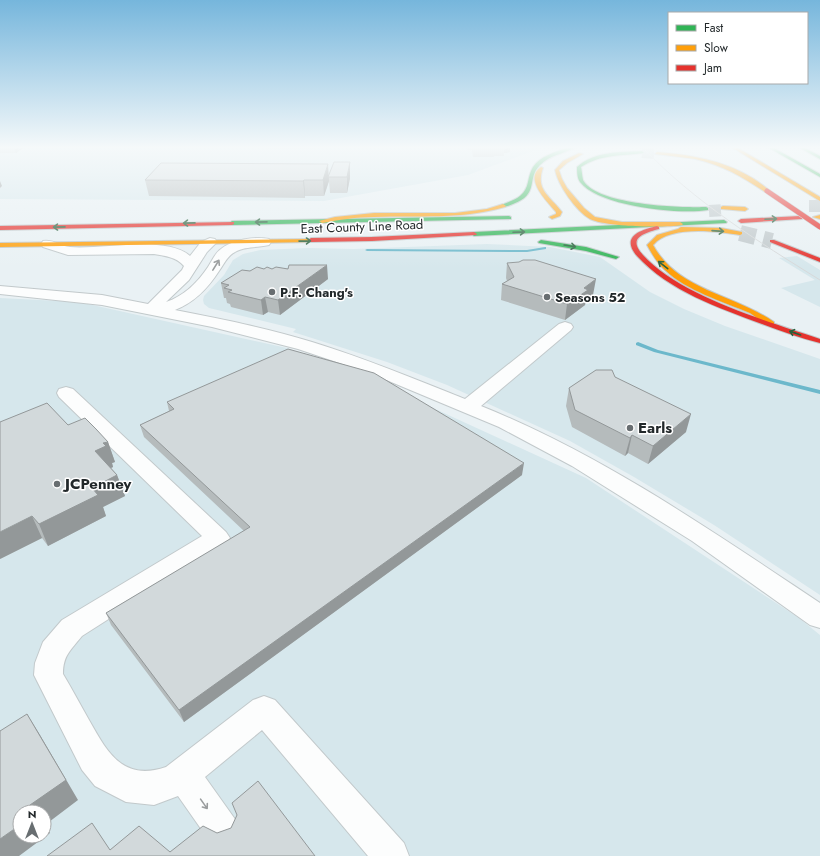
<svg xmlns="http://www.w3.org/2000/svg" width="820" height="856" font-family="Jost,sans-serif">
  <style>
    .built { fill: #d6e7ec; fill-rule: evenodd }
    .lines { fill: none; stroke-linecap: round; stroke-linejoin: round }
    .stream { fill: #6cb8cb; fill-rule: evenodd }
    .secondary-tunnel { stroke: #c1c9cc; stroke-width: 12; stroke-dasharray: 12 6; stroke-linecap: butt }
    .highway-tunnel-far1 { stroke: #c1c9cc; stroke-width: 12; stroke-dasharray: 12 6; stroke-linecap: butt }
    .highway-tunnel { stroke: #c1c9cc; stroke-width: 16; stroke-dasharray: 16 8; stroke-linecap: butt }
    .street-casing { stroke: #c2c9cb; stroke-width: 2 }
    .fast-casing { stroke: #c2c9cb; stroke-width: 2 }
    .slow-casing { stroke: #c2c9cb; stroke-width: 2 }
    .jam-casing { stroke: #c2c9cb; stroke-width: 2 }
    .street { fill: #fcfdfd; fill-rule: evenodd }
    .fast { fill: #30b455; fill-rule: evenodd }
    .slow { fill: #ff9f0a; fill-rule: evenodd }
    .jam { fill: #e5322d; fill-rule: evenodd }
    .tram { stroke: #d6d9da; stroke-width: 1 }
    .jam-bridge-casing { stroke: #c2c9cb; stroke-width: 6; stroke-linecap: butt }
    .jam-bridge { stroke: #e5322d; stroke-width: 5 }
    .wall { fill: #b5bbbc }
    .shaded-wall { fill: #939899 }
    .building { fill: #d2d9db; stroke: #939899 }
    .oneway { stroke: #28603b }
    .oneway2 { stroke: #9a9d9e }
    .poi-dot { fill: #686e71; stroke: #fff; stroke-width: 1.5 }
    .labels { text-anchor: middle; stroke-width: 3; stroke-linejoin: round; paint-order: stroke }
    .far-street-label { font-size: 13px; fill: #22282a; stroke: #fff }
    .far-poi-label { font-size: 13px; font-weight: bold; fill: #22282a; stroke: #fff; text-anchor: start }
    .poi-label { font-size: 15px; font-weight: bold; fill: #22282a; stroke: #fff; text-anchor: start }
  </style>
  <rect width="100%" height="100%" fill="#e9f1f4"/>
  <path class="built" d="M0,148H541L468,175L324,201L0,199Z
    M487,244L550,247L600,257L650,292L684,309L725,326L820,359V595L714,525L634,477L570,441L447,385L387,362L293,332L296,329L209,308L204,304L203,300L204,296L224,275L233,260L243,254L260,250L308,248L354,249Z
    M797,256L820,270V307L781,288L815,280L779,258Z
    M0,298L79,302L287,348L398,392L586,478L799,618L820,635V856H0ZM20,812H44V836H20Z"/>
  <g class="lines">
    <path class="stream" d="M545,247H546V249L527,252L367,251L365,250L367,249L527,250Z
      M638,342L658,350L820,390V394L654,352L636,345V343Z"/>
    <path class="secondary-tunnel" d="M809,206H820
      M709,211L726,210"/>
    <path class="highway-tunnel-far1" d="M642,152L657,153"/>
    <path class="highway-tunnel" d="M740,233L772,241"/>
    <g class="street-casing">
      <path id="street" d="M210,238L215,239L217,242L207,252L189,280L166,302C184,296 198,282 208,267C212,261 215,253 221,249C232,240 255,236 269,239L271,242L269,245C257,248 245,246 235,252C227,256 224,264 219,271C208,288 195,302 175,310C221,319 267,328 312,342C364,358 415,379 465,399L559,324L565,322L571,324L573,327L571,330L481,406C601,454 712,531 820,603V628L810,625L692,541L572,466L499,427L372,374L298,349L212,327L102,305L0,294V286L102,295L148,304L182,270L184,266C176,257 166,256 154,254L68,255L43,247L41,244L43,241C53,239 60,246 70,247C100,250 167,235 190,256L201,242Z
        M66,387L73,389L226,532L230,538L226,544L82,636C71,650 63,655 63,674C72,689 80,704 89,720C107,752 123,782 166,767L253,700L264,696L275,700L404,843L409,856H368L262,730L205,777L237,822L242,834L237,846L225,851L213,846L178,796L154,805L126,802L95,786L82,770L34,675L35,663L43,642L62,620L202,536L59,397L57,393L59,389Z"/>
    </g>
    <g class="fast-casing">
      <path id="fast" d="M567,148H574C563,154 550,155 540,165C526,179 540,194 513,204C509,206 505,207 501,207V205C514,200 525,197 528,182C529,177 530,172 533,167C540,156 555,152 567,148Z
        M769,148H774L820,174V177Z
        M800,148H805L820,156V159Z
        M642,151L644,153C621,156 601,154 581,167C582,171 582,176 583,180C596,205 680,208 706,207L708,208V210C679,215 598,206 580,182C577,178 577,171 577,167C594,151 620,152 642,151Z
        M509,216L511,217V219L232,225L229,223L232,221Z
        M724,220L727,222L726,223L474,236L471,234L474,232Z
        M541,240L586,247L619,257L616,259L586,251L539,243L538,242Z"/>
    </g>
    <g class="slow-casing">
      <path id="slow" d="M733,148H738L820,197V201Z
        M657,152C696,155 739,163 770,191L765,192C743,177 722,165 695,159C682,157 669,156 655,154Z
        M579,153L583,154L567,163L559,170L562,179L567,188L584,208L595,217L622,222H680L683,224L682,225C664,228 606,227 590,219C576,211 558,185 555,170L563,161Z
        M541,167L543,168C535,190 550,196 562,212L560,216L552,219L549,217L556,214V212C548,202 523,179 541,167Z
        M503,204L506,206L505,207C460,220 419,215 374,217C356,217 339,220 322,223L319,221L335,217L374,213H455L487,209Z
        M723,206L745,207L748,209L745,211L721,209V207Z
        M820,215V219L813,217Z
        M681,227L721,228L742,232V234L740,235C716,231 670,225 653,245C678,291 734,294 774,322V326C766,327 757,317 750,313C722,301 687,291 665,270C657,263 652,254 647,245L657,235L678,229Z
        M313,239L314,240L311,242L0,247V243Z"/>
    </g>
    <g class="jam-casing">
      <path id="jam" d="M800,216L802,217V219L741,223L738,221L741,219Z
        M234,222V224L232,225L0,230V226Z
        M657,226L659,227V229C644,233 627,238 643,255C680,296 767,321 820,339V343C800,338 781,331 762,324C719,308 669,291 637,256C620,236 641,230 657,226Z
        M474,232L477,234L476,235L372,241L311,242L308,240L311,238L372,237Z
        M770,240H774L820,258V262L770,242Z"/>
    </g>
    <use href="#street" class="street"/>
    <use href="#fast" class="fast"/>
    <use href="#slow" class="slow"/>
    <use href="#jam" class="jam"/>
    <path class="tram" d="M643,148C695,202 757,241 820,280"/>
    <g class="jam-bridge-casing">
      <path id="jam-bridge" d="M767,191L820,227"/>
    </g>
    <use href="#jam-bridge" class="jam-bridge"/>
  </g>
  <path class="wall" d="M0,148H23L16,153H0Z
    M267,148H315L314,149H267Z
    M467,148H510V152L504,153V156H494V157H473L472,150H467Z
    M350,162V178L347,193H330L329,181L324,196H305V198L149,196L145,180L329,176Z
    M507,263L593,295L586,300L585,305L565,320L501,300L502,284L507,281L506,278Z
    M264,269H272L328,279L280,315L268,312L263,315L231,307L230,304L227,303L226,298H224L221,283L250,271Z
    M615,377L686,432L648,464L628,453L625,456L572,427L566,406L569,388Z
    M167,402L522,475L184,722L111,625L106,613L244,531L144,437L140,425L169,411Z
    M68,425L108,442L115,462L112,463L113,467L111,468L117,475L125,496L103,507L106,516L48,546L42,538L0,559Z"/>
  <path class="shaded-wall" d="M14,148H23L16,153Z
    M504,148H510V152L504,153Z
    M350,162V178L347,193V177Z
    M328,164L329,181L324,196L323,180Z
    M304,180L305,196V198L303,181Z
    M0,181L2,186L0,188Z
    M327,265L328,279L280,315L278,300Z
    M596,279L593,295L586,300L585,305L565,320L567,304L584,288Z
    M265,297L268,312L263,315L261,300Z
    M691,414L686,432L648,464L653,446Z
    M632,435L628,453L625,456L630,438Z
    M108,442L115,462L112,463L113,467L102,472L95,451L103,443Z
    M524,463L522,475L184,722L179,710Z
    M117,475L125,496L103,507L106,516L48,546L39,524L92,488Z
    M32,516L42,538L0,559V532Z
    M27,714L40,735L78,800L45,825L50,833L19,856H0V839L20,825V836H44V812H35L30,805Z"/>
  <path class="building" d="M334,162H350L347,177H328Z
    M161,163L328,164L323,180H304L303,181L145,180Z
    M523,260H535L596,279L584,288L588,290L567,304L502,284L514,277L507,263L519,262Z
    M289,265H327L278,300L265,297L261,300L228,292L232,290L224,288L229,285L221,283L242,270L250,271L257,267L264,269L267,267L272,269L276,267L288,269Z
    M288,349L374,373L524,463L179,710L106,613L250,527L140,425L174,409L167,402Z
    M596,370H612L615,377L691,414L653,446L632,435L630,438L575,410L569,388Z
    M47,403L68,425L85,418L96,429L108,442L103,443L106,446L95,451L117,475L92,488L98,495L39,524L32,516L0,532V422Z
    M27,714L66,780L30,805L35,812H20V825L0,839V731Z
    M258,781L315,856H47L92,823L110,850L139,826L170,852L203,826L217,833L231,828L237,815L232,803Z"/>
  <defs><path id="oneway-shaft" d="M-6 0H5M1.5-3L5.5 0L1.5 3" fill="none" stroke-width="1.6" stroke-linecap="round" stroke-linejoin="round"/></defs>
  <g class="oneway">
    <use href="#oneway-shaft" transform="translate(771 219) rotate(-3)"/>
    <use href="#oneway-shaft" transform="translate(261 222) rotate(179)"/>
    <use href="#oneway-shaft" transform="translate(189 223) rotate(179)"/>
    <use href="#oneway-shaft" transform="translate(59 227) rotate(179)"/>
    <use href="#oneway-shaft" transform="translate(718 231) rotate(4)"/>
    <use href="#oneway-shaft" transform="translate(519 232) rotate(-2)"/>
    <use href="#oneway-shaft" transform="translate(305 241) rotate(-1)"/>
    <use href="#oneway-shaft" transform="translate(570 246) rotate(9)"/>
    <use href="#oneway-shaft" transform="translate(663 265) rotate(-142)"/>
    <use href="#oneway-shaft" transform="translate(795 333) rotate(-161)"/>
  </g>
  <g class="oneway2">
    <use href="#oneway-shaft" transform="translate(216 265) rotate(-58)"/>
    <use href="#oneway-shaft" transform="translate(204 804) rotate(55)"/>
  </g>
  <linearGradient id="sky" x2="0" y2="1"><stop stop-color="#76b6dc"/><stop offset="0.55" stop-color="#f5f9fa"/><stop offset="1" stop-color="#f5f9fa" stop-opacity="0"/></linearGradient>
  <rect width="820" height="268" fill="url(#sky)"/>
  <g class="poi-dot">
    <circle cx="272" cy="292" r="4"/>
    <circle cx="547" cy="297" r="4"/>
    <circle cx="630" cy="428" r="4"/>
    <circle cx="57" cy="484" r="4"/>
  </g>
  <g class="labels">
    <g class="far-street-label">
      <text transform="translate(362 226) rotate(-2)" y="5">East County Line Road</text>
    </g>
    <g class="far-poi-label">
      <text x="280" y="297">P.F. Chang's</text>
      <text x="555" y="302">Seasons 52</text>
    </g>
    <g class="poi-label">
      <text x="638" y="433">Earls</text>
      <text x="65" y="489">JCPenney</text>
    </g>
  </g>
  <rect x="668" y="12" width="140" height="72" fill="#ffffff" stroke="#a7a9aa"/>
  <rect x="676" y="25" width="20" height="6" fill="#30b455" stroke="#a7a9aa"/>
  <text x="704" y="32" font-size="12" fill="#22282a">Fast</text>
  <rect x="676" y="45" width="20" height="6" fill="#ff9f0a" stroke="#a7a9aa"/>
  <text x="704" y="52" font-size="12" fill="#22282a">Slow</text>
  <rect x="676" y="65" width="20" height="6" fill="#e5322d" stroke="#a7a9aa"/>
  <text x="704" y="72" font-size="12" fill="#22282a">Jam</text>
  <g transform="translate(32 824)"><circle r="19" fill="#ffffff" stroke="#a7a9aa"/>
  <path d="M0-3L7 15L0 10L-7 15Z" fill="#686e71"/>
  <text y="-6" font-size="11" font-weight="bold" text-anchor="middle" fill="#22282a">N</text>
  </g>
</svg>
